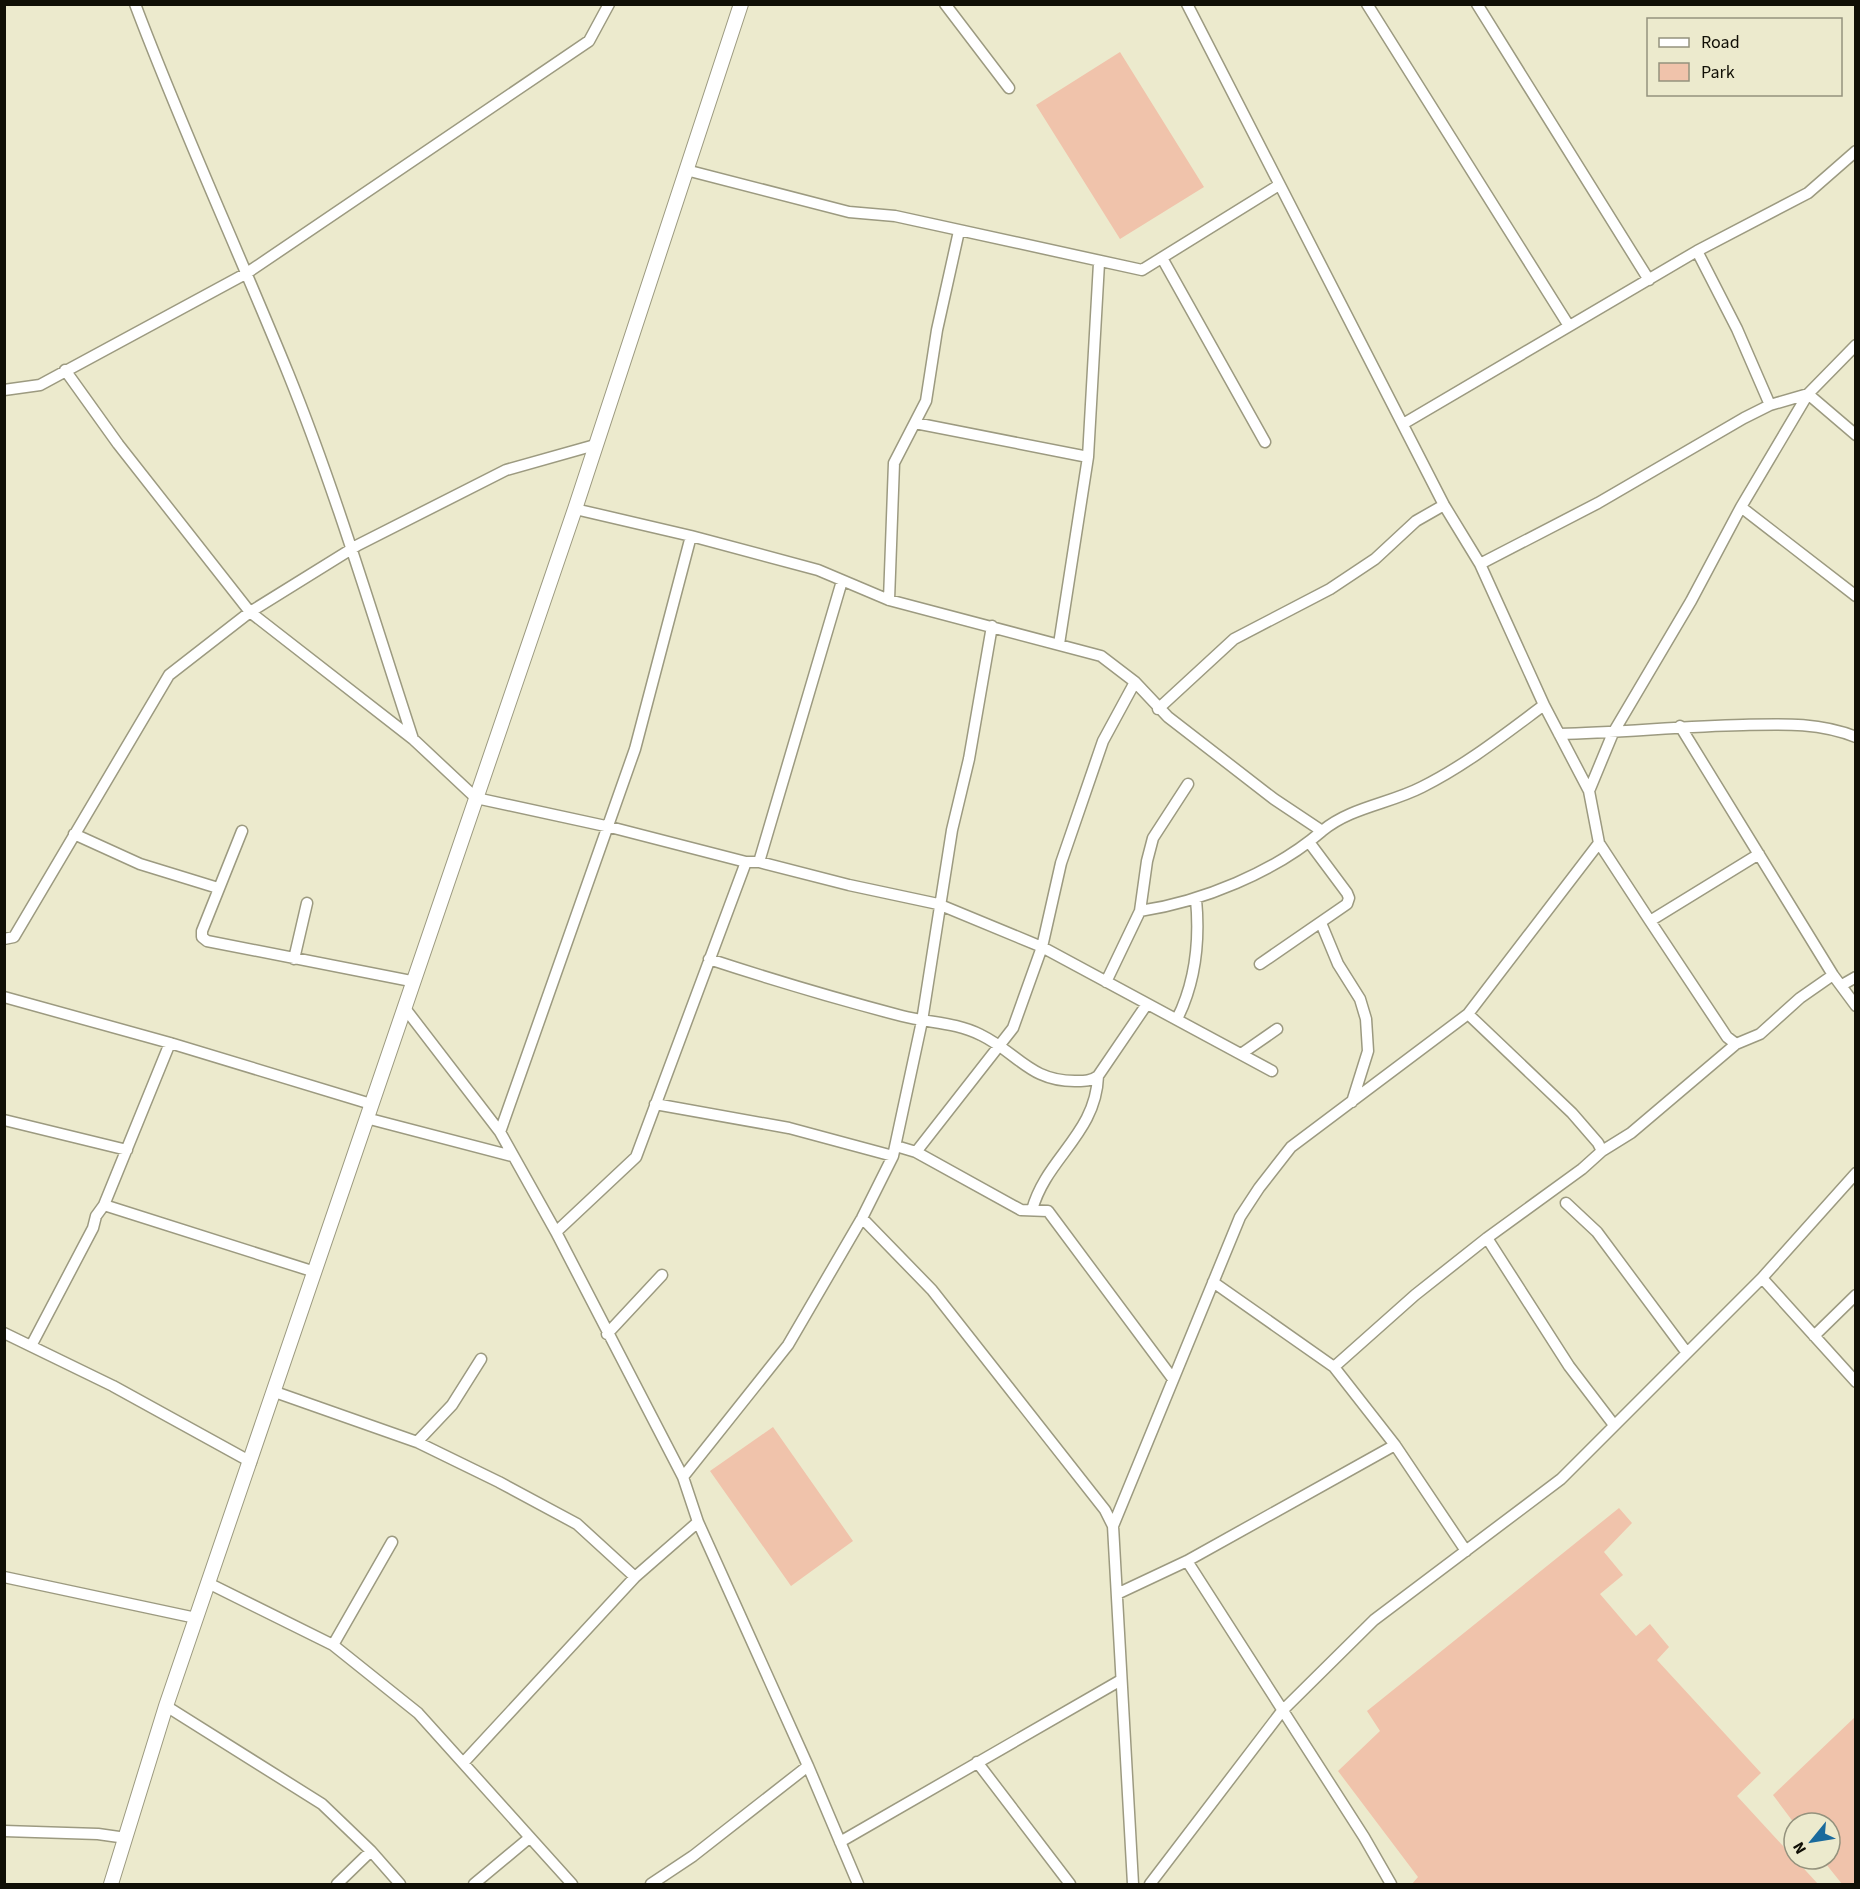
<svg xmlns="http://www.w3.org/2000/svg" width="1860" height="1889" font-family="'Source Sans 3',sans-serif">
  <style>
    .green { fill: #f0c3ab }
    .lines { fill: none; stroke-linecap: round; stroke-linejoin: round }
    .minor-casing { stroke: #9c9a80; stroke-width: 13 }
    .major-casing { stroke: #9c9a80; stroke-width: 16 }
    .minor { stroke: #fff; stroke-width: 10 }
    .major { stroke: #fff; stroke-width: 14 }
  </style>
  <rect width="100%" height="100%" fill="#eceacd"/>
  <path class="green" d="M1120,52L1204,187L1120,239L1036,105Z
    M773,1427L853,1541L791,1586L710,1471Z
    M1619,1508L1632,1523L1604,1552L1623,1575L1600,1594L1636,1636L1650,1624L1669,1647L1657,1660L1761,1773L1737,1796L1818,1884H1412L1418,1877L1338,1771L1380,1731L1367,1711Z
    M1855,1717V1884H1842L1822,1859H1830V1823H1794L1773,1795Z"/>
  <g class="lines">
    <g class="minor-casing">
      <path id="minor" d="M135,4C182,129 238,250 288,373C336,492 373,617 413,739
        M945,4L1009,88
        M1187,4L1444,505L1480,564L1544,705L1589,791L1599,843L1650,921
        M1367,4L1569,326
        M1477,4L1649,280
        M686,170L849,212L895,216L1142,270L1279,185
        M1697,251L1737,329L1770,405
        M1162,258L1265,442
        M65,370L118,444L250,612L413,739L476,798L610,827L746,862H759L849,885L938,904L1042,947L1272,1071
        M4,390L40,385L247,273L589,41L609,4
        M915,423L1088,457
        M1403,424L1697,251L1808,193L1856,151
        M1741,507L1856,596
        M575,509L691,536L818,570L889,600L1101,656L1135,682L1168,717L1274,799L1322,831C1351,807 1389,804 1422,787C1466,765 1505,734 1544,705
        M1480,564L1598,503L1744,418L1770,405L1808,394L1856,435
        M889,600L894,463L926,401L937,330L959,231
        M1059,644L1088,457L1099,263
        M1158,709L1234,639L1330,589L1375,559L1416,521L1444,505
        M1680,726L1833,975L1856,1006
        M1559,734C1620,733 1681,726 1743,725C1781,724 1819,722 1856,737
        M1589,791L1613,733L1691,601L1741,507L1808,394L1856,345
        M242,831L202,931V937L207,941L411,981
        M74,834L140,864L218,888
        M1759,854L1650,921L1727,1037L1736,1044L1760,1034L1800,998L1833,975
        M759,862L842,581
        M1140,911L1147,861L1153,838L1188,784
        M1321,923L1338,964L1360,999L1366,1019L1368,1051L1352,1102
        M4,939L14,937L169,675L250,612L358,545L506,470L595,445
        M294,959L307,903
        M709,959C773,980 837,999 902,1016C929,1023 956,1022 981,1035C1018,1053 1030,1082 1077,1081C1085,1081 1091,1081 1098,1076L1147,1004
        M1260,964L1347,904L1349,898L1347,893L1309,842
        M1106,982L1140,911C1201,902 1275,872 1322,831
        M1842,985L1856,977
        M4,997L170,1043L371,1104
        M404,1007L500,1132L556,1232L683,1477L698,1522L808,1766L858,1884
        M1177,1019C1196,981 1200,941 1196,899
        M1241,1054L1277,1029
        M655,1104L789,1128L893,1156
        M366,1118L512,1156
        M4,1120L127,1150
        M500,1132L635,749L691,536
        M896,1146L916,1152L1021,1210L1048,1211L1173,1379
        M1602,1151L1631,1133L1736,1044
        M916,1152L1013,1028L1042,947L1061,863L1103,741L1135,682
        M1566,1203L1597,1232L1687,1353
        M104,1205L315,1272
        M1032,1210C1046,1158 1096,1134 1098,1076
        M862,1218L932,1290L1105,1510L1113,1526
        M556,1232L636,1157L746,862
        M1487,1238L1569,1366L1614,1425
        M1762,1278L1856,1382
        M1213,1282L1334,1367L1395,1445L1466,1551
        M4,1333L113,1386L251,1462
        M607,1334L662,1275
        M1814,1336L1856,1295
        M31,1346L93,1228L96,1216L104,1205L170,1043
        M1334,1367L1415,1295L1487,1238L1582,1169L1602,1151L1598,1143L1572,1113L1468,1014
        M275,1392L417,1442L499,1482L577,1524L635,1577
        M417,1442L452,1405L481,1359
        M683,1477L788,1345L862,1218L893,1156L922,1021L952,830L969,759L992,626
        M1187,1561L1364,1837L1391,1884
        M4,1577L196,1618
        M208,1583L333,1645L418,1713L572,1884
        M1119,1593L1187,1561L1395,1445
        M333,1645L392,1542
        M166,1706L322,1804L371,1851L400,1884
        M464,1762L635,1577L698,1522
        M977,1762L1070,1884
        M4,1831L98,1834L126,1838
        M840,1842L1121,1680
        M337,1884L371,1851
        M474,1884L528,1839
        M651,1884L693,1856L808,1766
        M1133,1884L1113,1526L1240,1217L1259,1188L1291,1147L1468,1014L1599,843
        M1150,1884L1282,1711L1374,1620L1561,1479L1762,1278L1856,1173"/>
    </g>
    <g class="major-casing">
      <path id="major" d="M111,1884L166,1706L575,509L741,4"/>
    </g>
    <use href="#minor" class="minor"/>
    <use href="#major" class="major"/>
  </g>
  <rect width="1860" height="1889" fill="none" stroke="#100f06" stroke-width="12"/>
  <rect x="1647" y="18" width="195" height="78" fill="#eceacd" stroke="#94927d" stroke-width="1.5"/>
  <rect x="1659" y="38" width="30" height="9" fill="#ffffff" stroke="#94927d" stroke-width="1.5"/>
  <text x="1701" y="48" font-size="18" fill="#100f06">Road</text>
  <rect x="1659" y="63" width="30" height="18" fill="#f0c3ab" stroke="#94927d" stroke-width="1.5"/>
  <text x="1701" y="78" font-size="18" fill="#100f06">Park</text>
  <g transform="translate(1812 1841) rotate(240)"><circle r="28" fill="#eceacd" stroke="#94927d" stroke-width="1.5"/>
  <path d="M0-4.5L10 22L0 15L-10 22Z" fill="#1a6a9c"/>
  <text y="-9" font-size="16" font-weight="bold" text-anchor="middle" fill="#100f06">N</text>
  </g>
</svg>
